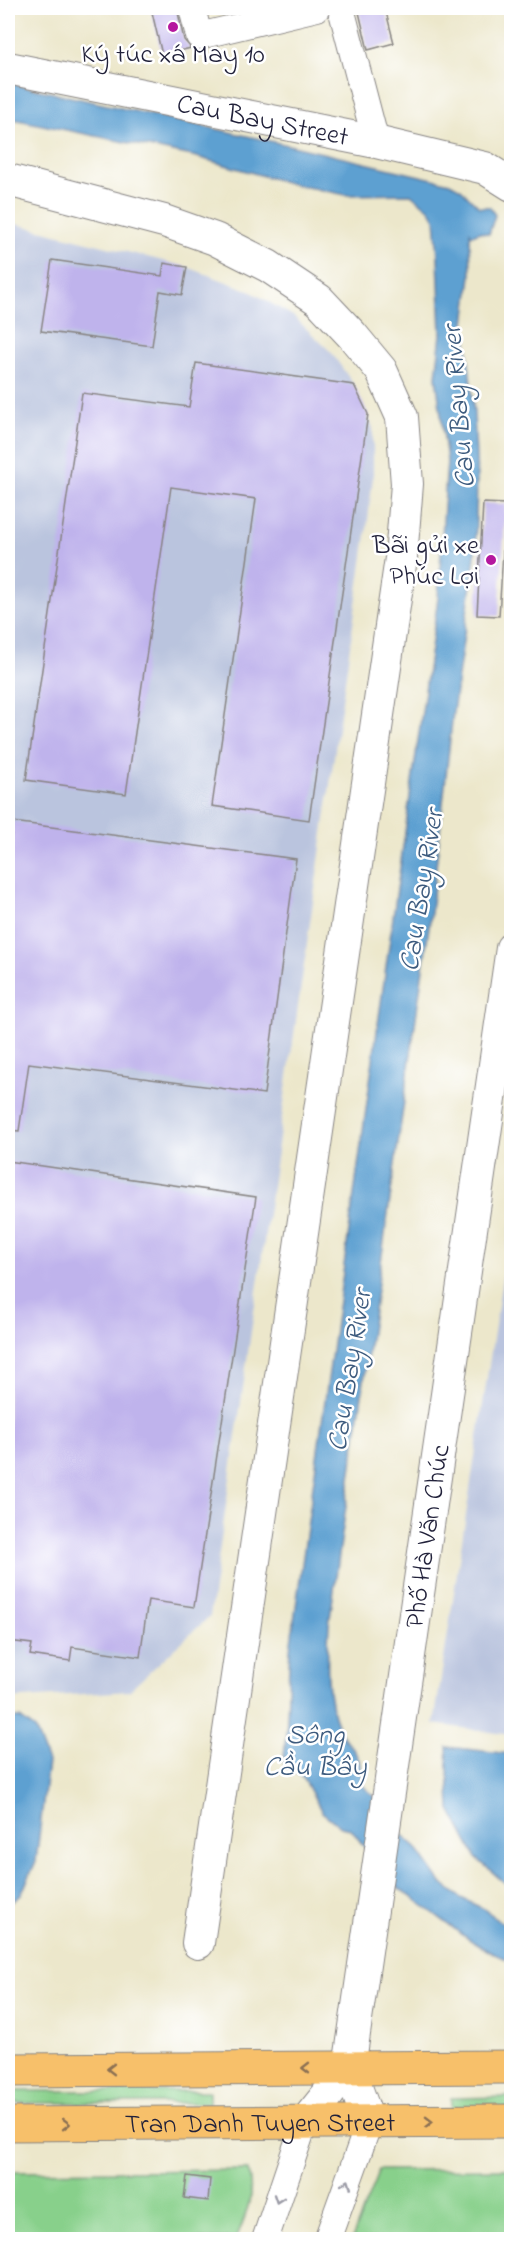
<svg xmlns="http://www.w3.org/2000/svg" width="519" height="2247" font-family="'Indie Flower',sans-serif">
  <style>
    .industrial { fill: #bac4de }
    .green { fill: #88d08b; stroke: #557963; stroke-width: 1.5 }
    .water { fill: #5da0d1; stroke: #406186; stroke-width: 1.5 }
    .building { fill: #bfb3ec }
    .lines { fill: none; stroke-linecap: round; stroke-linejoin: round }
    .minor-casing { stroke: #878483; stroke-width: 28 }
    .tertiary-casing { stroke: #878483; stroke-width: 34 }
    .primary-casing { stroke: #878483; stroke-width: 35 }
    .minor { stroke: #fff; stroke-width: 26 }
    .tertiary { stroke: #fff; stroke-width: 32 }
    .primary { stroke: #f7c06b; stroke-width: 33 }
    .oneway { stroke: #8c7153 }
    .oneway2 { stroke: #9c9ca7 }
    .poi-dot { fill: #b5179e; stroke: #fff; stroke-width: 2 }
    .labels { text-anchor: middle; stroke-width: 5; stroke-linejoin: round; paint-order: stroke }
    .poi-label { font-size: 27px; fill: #22223b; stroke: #fff }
    .street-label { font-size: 27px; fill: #22223b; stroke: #fff }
    .water-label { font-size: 28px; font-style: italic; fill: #3d5b7e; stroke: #fff }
  </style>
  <rect width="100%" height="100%" fill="#fff"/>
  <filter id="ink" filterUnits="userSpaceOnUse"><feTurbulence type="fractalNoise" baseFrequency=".0167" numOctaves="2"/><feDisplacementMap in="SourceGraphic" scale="12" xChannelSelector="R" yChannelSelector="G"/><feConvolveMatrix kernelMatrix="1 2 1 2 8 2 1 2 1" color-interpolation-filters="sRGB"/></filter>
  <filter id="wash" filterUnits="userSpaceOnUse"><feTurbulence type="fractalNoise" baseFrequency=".008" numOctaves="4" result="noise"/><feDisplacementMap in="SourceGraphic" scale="24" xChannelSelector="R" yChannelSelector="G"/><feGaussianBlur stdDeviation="1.35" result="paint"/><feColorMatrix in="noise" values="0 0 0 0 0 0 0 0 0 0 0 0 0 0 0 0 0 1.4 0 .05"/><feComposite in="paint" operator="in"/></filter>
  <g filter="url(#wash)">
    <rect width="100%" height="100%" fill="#ece7cb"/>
    <path class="industrial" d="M8,222L187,267L248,290L293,316L331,352L354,385L373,428V477L367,528L210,1616L129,1691L8,1699Z
      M511,1221V1735L434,1724Z"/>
    <path class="green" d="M8,2091H209V2103H8Z
      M511,2097V2109H451V2098Z
      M511,2169V2239H352L379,2170Z
      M248,2170C255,2196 246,2215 236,2239H8V2172Z"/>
    <path class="water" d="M8,83L297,147L450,183L461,189L479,207H490L495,215L489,234L480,232L472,235L470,232L471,276L465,324L474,413L477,479L475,557L453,712L431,913L329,1625C327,1659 325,1696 338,1727C343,1740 351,1745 356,1754C362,1764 362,1775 363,1786L385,1806L401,1834L414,1845L441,1883L461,1898L486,1910L503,1924L511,1928V1961C475,1948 448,1923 417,1901C408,1894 399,1890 392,1881C377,1865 364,1847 351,1829L341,1827L322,1812L303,1777L290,1770L283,1762C289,1724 287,1686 290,1649L438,598L447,461L436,377L441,334L438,257L435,219L430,210L411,194L346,195L292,184L197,157L8,118Z
      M8,1718H20L35,1729L48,1762L36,1861L21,1895L8,1905Z
      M447,1747L511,1754V1888L476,1858L450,1809Z"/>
    <g id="blocks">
      <path class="building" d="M151,8H177L184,40L191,48L162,55Z
        M358,8H385L394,43L368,50Z
        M52,260L162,276L164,263L187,267L182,295L160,291L152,346L41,331Z
        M196,363L354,385L368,414L309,820L212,806L256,499L171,487L126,794L26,780L82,393L189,407Z
        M483,503L506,504L499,616L477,615Z
        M13,822L296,859L264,1094L29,1063L19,1131L8,1130V864Z
        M8,1161L256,1197L194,1607L148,1600L140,1657L72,1647L70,1661L30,1655L32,1644L8,1641Z
        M187,2176L210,2179L208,2201L184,2198Z"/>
    </g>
  </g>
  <g filter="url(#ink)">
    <use href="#blocks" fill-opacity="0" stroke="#878483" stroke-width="1.5"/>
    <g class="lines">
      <g class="minor-casing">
        <path id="minor" d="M192,8L199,36L317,8
          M341,8L376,142
          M265,2240L304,2124
          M327,2240L369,2123"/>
      </g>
      <g class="tertiary-casing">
        <g id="tertiary">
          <path id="s1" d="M8,68L376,142L485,168L512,185"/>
          <path d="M8,180L164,221L215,239L268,266L319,300L352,335L381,370L402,417L407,484L401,558L198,1943"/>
          <path id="s2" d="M369,2123L349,2068L512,948"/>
          <path d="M304,2124L349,2068"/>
        </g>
      </g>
      <g class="primary-casing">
        <g id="primary">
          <path d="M8,2070L512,2067"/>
          <path id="s3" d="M8,2124L512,2121"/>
        </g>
      </g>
      <use href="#minor" class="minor"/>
      <use href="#tertiary" class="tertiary"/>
      <use href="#primary" class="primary"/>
    </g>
    <defs><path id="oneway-chevron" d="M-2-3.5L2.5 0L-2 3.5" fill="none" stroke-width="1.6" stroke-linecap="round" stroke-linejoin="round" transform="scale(1.5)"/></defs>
    <g class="oneway">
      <use href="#oneway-chevron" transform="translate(306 2068) rotate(180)"/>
      <use href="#oneway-chevron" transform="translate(111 2069) rotate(180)"/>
      <use href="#oneway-chevron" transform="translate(429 2122) rotate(-1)"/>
      <use href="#oneway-chevron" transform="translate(66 2124)"/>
    </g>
    <g class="oneway2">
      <use href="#oneway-chevron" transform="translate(347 2184) rotate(-70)"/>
      <use href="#oneway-chevron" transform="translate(278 2199) rotate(109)"/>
    </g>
  </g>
  <g class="poi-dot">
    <circle cx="173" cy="27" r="6"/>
    <circle cx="491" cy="560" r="6"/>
  </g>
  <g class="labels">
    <g class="poi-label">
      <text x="173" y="62">Ký túc xá May 10</text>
      <text x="479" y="553" text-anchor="end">Bãi gửi xe<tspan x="479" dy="31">Phúc Lợi</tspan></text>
    </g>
    <g class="street-label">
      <text dy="9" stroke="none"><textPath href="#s1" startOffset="260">Cau Bay Street</textPath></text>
      <text dy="9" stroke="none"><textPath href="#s2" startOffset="596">Phố Hà Văn Chúc</textPath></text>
      <text dy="9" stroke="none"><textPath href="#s3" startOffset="252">Tran Danh Tuyen Street</textPath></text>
    </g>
    <g class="water-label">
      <text transform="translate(457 407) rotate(-95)" y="10">Cau Bay River</text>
      <text transform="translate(420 890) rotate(-81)" y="10">Cau Bay River</text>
      <text transform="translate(348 1370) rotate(-81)" y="10">Cau Bay River</text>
      <text x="315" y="1743">Sông<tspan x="315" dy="32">Cầu Bây</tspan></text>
    </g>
  </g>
  <rect width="519" height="2247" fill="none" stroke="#fff" stroke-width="30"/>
</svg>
